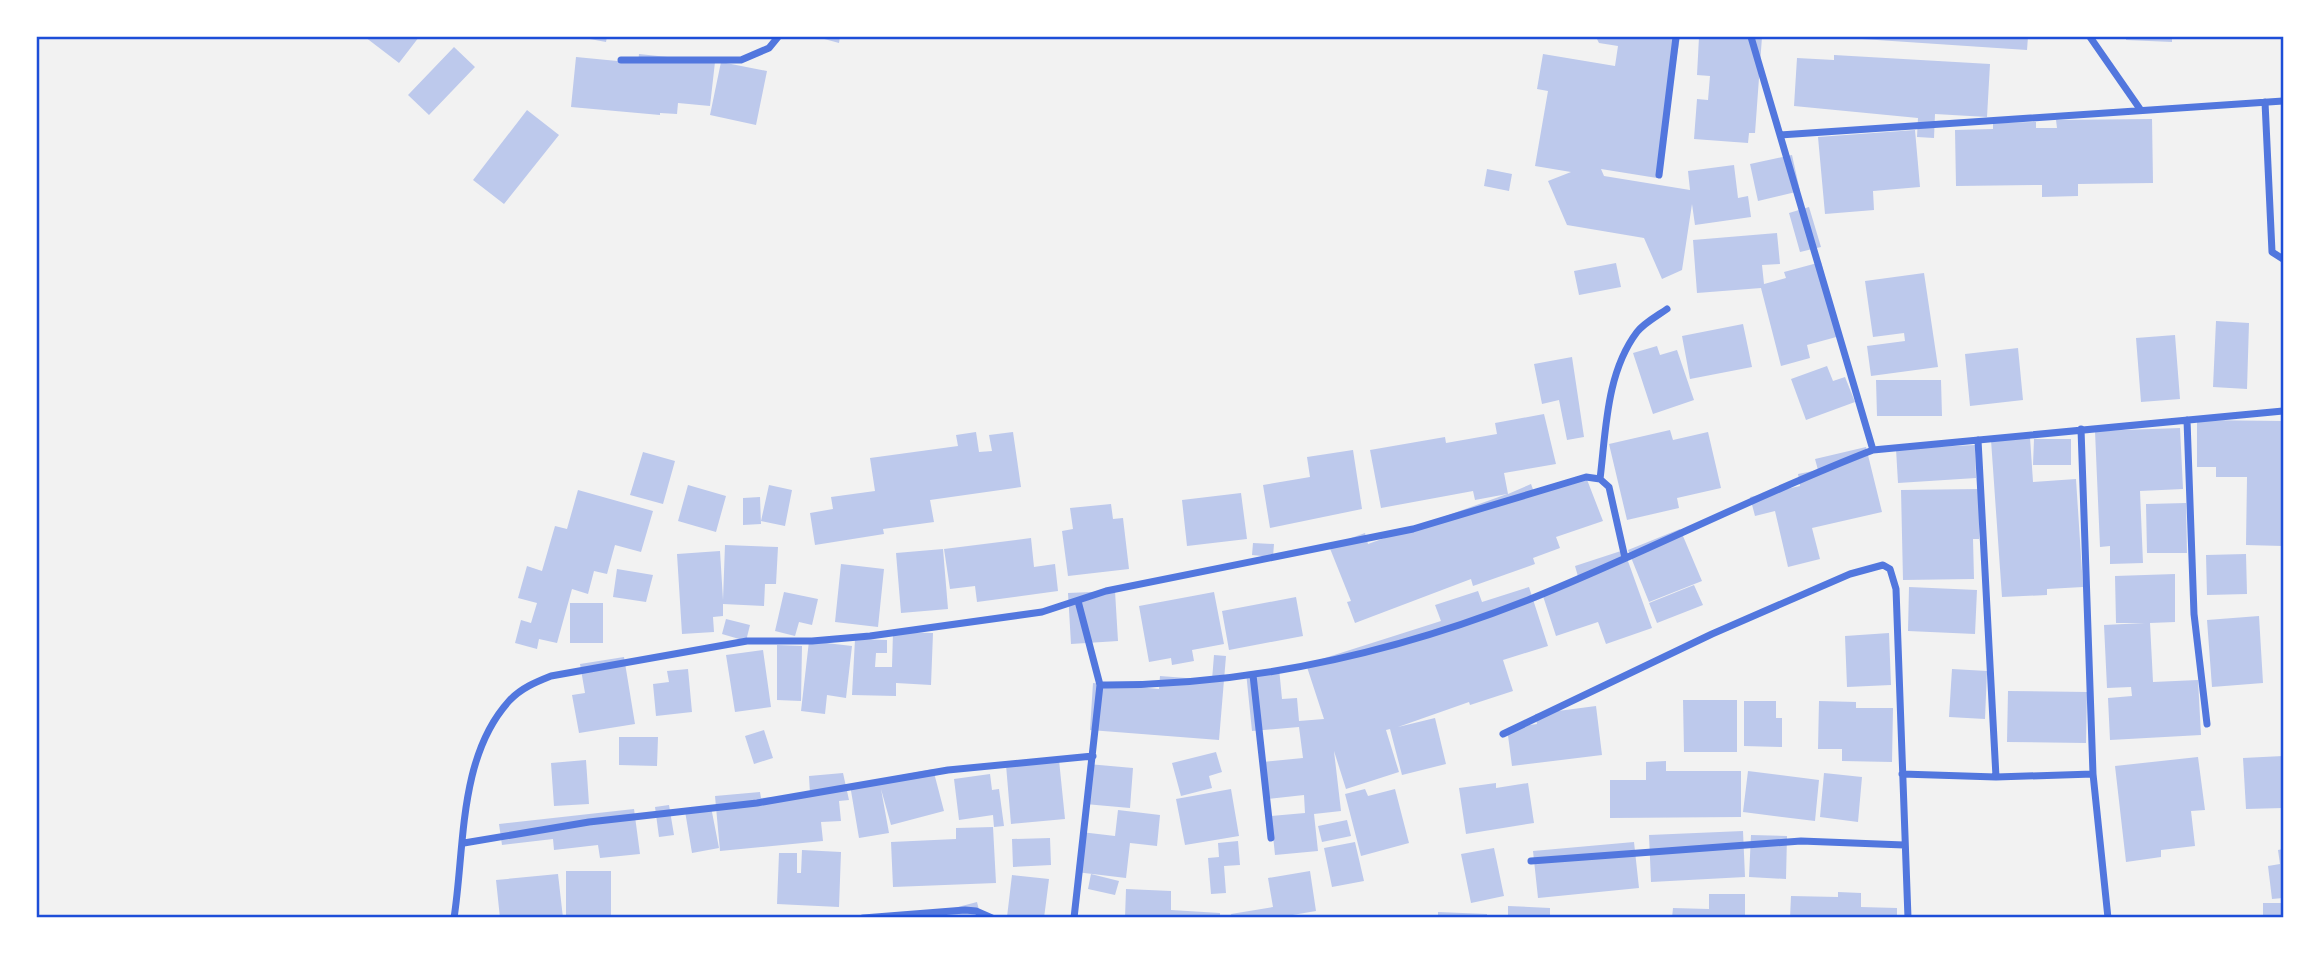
<svg xmlns="http://www.w3.org/2000/svg" width="2320" height="955" font-family="'Public Sans',sans-serif">
  <style>
    .building { fill: #bdc9ec }
    .lines { fill: none; stroke-linecap: round; stroke-linejoin: round }
    .minor { stroke: #5277de; stroke-width: 7 }
    .neatline { fill: none; stroke: #1d4ed8; stroke-width: 2.5 }
  </style>
  <rect width="100%" height="100%" fill="#f2f2f2"/>
  <path class="building" d="M365,37H419L399,63Z
    M579,37H607L606,42Z
    M817,37H840L839,43Z
    M1596,37H1680L1657,178L1601,169L1604,176L1690,190L1688,171L1734,165L1738,198L1748,196L1751,217L1695,225L1692,204L1682,270L1662,279L1644,238L1567,225L1548,181L1571,172L1535,166L1548,91L1537,89L1543,54L1615,66L1618,46L1599,43Z
    M1699,37H1762L1755,133H1749L1748,143L1694,139L1697,99L1708,100L1710,76L1697,75Z
    M1832,37H2028L2027,50Z
    M2126,37H2172V42L2126,40Z
    M454,47L475,67L429,115L408,95Z
    M639,54L715,62L710,106L678,103L677,114L660,113V115L571,107L576,57L638,63Z
    M1834,55L1990,64L1987,117L1935,114L1934,138L1917,137L1918,118L1794,106L1797,58L1834,60Z
    M721,62L767,71L756,125L710,115Z
    M527,110L559,135L504,204L473,180Z
    M2152,119L2153,183L2078,184V196L2042,197V185L1956,186L1955,130L1993,129V123L2036,122V128H2057L2056,120Z
    M1915,130L1920,187L1873,191L1874,210L1825,214L1818,137Z
    M1792,155L1800,191L1758,201L1750,164Z
    M1487,169L1512,174L1509,191L1484,186Z
    M1809,207L1821,247L1800,252L1789,213Z
    M1777,233L1780,264L1762,265L1764,284L1786,278L1784,272L1821,262L1840,336L1807,345L1810,358L1781,366L1761,288L1697,293L1693,240Z
    M1616,263L1621,287L1579,295L1574,271Z
    M1924,273L1938,367L1871,376L1867,346L1905,341L1904,333L1873,337L1865,281Z
    M2216,321L2249,323L2247,389L2213,387Z
    M1743,324L1752,367L1690,379L1682,336Z
    M2175,335L2180,399L2141,402L2136,338Z
    M1657,346L1660,355L1677,350L1694,400L1653,414L1633,353Z
    M2018,348L2023,400L1970,406L1965,354Z
    M1572,357L1584,437L1567,440L1559,400L1542,404L1534,364Z
    M1827,366L1833,381L1845,377L1855,402L1806,420L1791,379Z
    M1876,380H1941L1942,416H1877Z
    M1544,414L1556,464L1504,473L1508,494L1531,484L1535,495L1586,477L1603,521L1556,537L1560,548L1533,558L1535,564L1473,586L1471,579L1355,623L1347,602L1351,601L1329,546L1365,533L1368,544L1507,494L1475,500L1473,491L1381,508L1370,450L1445,437L1446,443L1497,434L1495,423Z
    M2197,420L2283,421V546L2246,545L2247,477H2216V467H2197Z
    M2180,428L2183,489L2140,491L2143,563L2110,564V546L2100,547L2095,431Z
    M1670,430L1673,440L1708,432L1721,488L1677,498L1679,508L1627,520L1609,444Z
    M976,432L979,452L992,451L989,435L1013,432L1021,487L930,500L934,522L883,529L884,534L815,545L810,513L833,509L831,497L875,491L870,458L958,446L956,435Z
    M2030,437L2033,482L2076,479L2083,587L2047,589V595L2002,597L1991,440Z
    M2034,439H2071V465H2033Z
    M1975,445L1976,478L1898,483L1896,449Z
    M1866,447L1882,512L1812,528L1820,559L1788,567L1775,511L1755,516L1750,497L1800,486L1798,474L1818,470L1815,459Z
    M1353,450L1362,509L1270,528L1263,485L1310,477L1307,457Z
    M643,452L675,461L663,504L630,495Z
    M688,485L726,496L716,532L678,521Z
    M769,485L792,490L785,526L761,521Z
    M1979,489V539H1973L1974,579L1903,580L1901,490Z
    M578,490L653,511L641,552L615,545L607,574L594,571L588,594L572,589L557,643L539,639L537,649L515,643L521,620L531,623L537,603L518,598L527,566L542,571L555,526L567,529Z
    M1241,493L1247,539L1187,546L1182,500Z
    M760,497L761,524L743,525V498Z
    M2186,503L2187,553H2147L2146,504Z
    M1111,504L1113,519L1123,518L1129,569L1068,576L1062,531L1073,529L1070,508Z
    M1680,529L1702,581L1649,602L1628,550Z
    M1031,538L1034,567L1055,564L1058,591L977,602L975,586L950,589L944,549Z
    M1253,543L1274,544L1273,557L1252,555Z
    M725,545L778,547L776,584H765L764,606L723,604V616L713,617L714,632L682,634L677,554L720,551L723,600Z
    M943,549L948,609L901,613L896,553Z
    M1624,550L1652,628L1606,644L1598,622L1556,636L1542,593L1579,580L1575,566Z
    M2246,554L2247,594L2207,595L2206,555Z
    M841,564L884,569L878,627L835,622Z
    M617,569L653,575L646,602L613,597Z
    M2175,574V622L2150,623L2153,682L2198,680L2201,735L2110,740L2108,698L2132,696L2131,687L2107,688L2104,625L2145,623H2116L2115,576Z
    M1694,585L1703,605L1657,623L1649,603Z
    M1529,587L1548,646L1503,660L1513,691L1470,705L1469,702L1398,727L1435,718L1446,764L1402,775L1390,729L1386,730L1399,772L1346,789L1334,751L1341,811L1314,814L1318,851L1275,855L1271,816L1305,813L1304,795L1267,799L1263,762L1303,758L1299,727L1252,731L1246,672L1279,668L1282,699L1297,698L1299,721L1324,719L1306,664L1441,621L1435,605L1478,591L1482,602Z
    M1909,587L1977,590L1975,634L1908,631Z
    M1115,591L1118,641L1071,644L1068,593Z
    M784,592L818,599L812,625L799,622L795,636L775,631Z
    M1214,592L1224,644L1192,650L1194,661L1172,665L1171,658L1149,662L1139,606Z
    M1296,597L1303,636L1229,650L1222,611Z
    M570,603H603V643H570Z
    M2259,616L2263,683L2212,687L2207,620Z
    M726,619L750,625L746,641L722,634Z
    M893,632L933,633L931,685L896,683V696L852,695L855,639L887,640V653H876L875,667H892Z
    M1889,633L1891,685L1847,687L1845,636Z
    M809,641L852,646L846,698L827,695L825,714L801,711Z
    M777,645L802,646L801,701L777,700Z
    M763,650L771,707L735,712L726,655Z
    M1214,655L1226,656L1219,740L1090,730L1093,683L1159,689L1160,676L1212,680Z
    M624,657L635,724L579,733L572,695L585,693L580,664Z
    M688,669L692,712L656,716L653,684L669,682L667,671Z
    M1952,669L1987,671L1985,719L1949,717Z
    M2008,691L2087,692L2086,743L2007,742Z
    M1683,700H1737V752H1684Z
    M1744,701H1776V718H1782V747L1744,746Z
    M1819,701L1856,702V708H1893L1892,762L1842,761V749H1818Z
    M1596,706L1602,755L1512,766L1507,728L1537,724L1535,714Z
    M764,730L773,758L754,764L745,736Z
    M619,737H658L657,766L619,765Z
    M1216,752L1222,772L1209,776L1212,788L1181,796L1172,763Z
    M2283,756V808L2246,809L2243,758Z
    M2198,757L2205,810L2191,811L2195,846L2161,850V857L2126,862L2115,766Z
    M586,760L589,804L554,806L551,763Z
    M1059,760L1065,819L1011,824L1006,765Z
    M1666,761V771H1741V817L1610,818V780H1646V762Z
    M1088,764L1133,768L1130,808L1085,804Z
    M933,769L944,811L891,825L881,789L889,833L859,838L850,785Z
    M1748,771L1819,780L1815,821L1743,812Z
    M843,773L849,800L839,801L841,821L821,822L823,841L720,851L715,796L760,792L761,798L810,794L809,776Z
    M1824,773L1862,777L1858,822L1820,817Z
    M990,774L992,790L999,789L1004,826L994,827L993,815L959,820L954,779Z
    M1496,783V788L1528,783L1534,823L1466,834L1459,788Z
    M1231,789L1239,836L1185,845L1176,799Z
    M1365,789L1368,796L1395,789L1409,843L1361,856L1345,794Z
    M669,805L674,835L659,837L655,807Z
    M711,807L719,848L692,853L685,811Z
    M634,809L640,854L600,858L598,845L554,850L553,839L502,845L499,824Z
    M1118,810L1160,815L1157,846L1130,843L1126,878L1076,872L1081,832L1115,836Z
    M1347,820L1351,836L1322,842L1318,826Z
    M993,827L996,883L893,887L891,842L956,839V828Z
    M1743,831L1745,877L1651,882L1649,835Z
    M1751,835L1787,836L1786,879L1749,877Z
    M1050,838L1051,865L1013,867L1012,839Z
    M1238,841L1240,865L1224,866L1226,893L1211,894L1208,858L1219,857L1218,843Z
    M1355,842L1364,881L1332,887L1324,848Z
    M1634,842L1639,888L1538,898L1533,851Z
    M1494,848L1504,896L1471,903L1461,854Z
    M2283,849V898L2272,899L2268,866L2280,864L2278,850Z
    M802,850L841,852L839,907L777,904L779,853H797V873H801Z
    M566,871H611V918H566Z
    M1310,871L1316,911L1275,918H1232L1231,914L1273,907L1268,878Z
    M558,874L563,918H500L496,880Z
    M1091,874L1119,881L1115,895L1088,889Z
    M1012,875L1049,879L1044,918L1007,917Z
    M1126,889L1171,891V910L1220,913V918H1125Z
    M1838,892L1861,893V907L1897,908V918H1790L1791,896L1838,897Z
    M1709,894H1745V918H1672L1673,908L1709,909Z
    M977,902L981,918H906L907,915L936,916L935,913Z
    M2263,903H2283V918H2263Z
    M1508,906L1550,908V918H1508Z
    M1438,912L1487,914V918H1438Z"/>
  <g class="lines">
    <path class="minor" d="M2090,37L2140,109
      M621,60H741L769,48L778,37
      M2265,102L2272,252L2283,259
      M1780,135L2283,101
      M1659,175L1676,37
      M2187,420L2194,614L2207,724
      M1978,440L1996,777
      M1873,450L2283,411
      M1600,479C1606,431 1606,373 1637,332C1644,323 1657,316 1667,309
      M1253,675L1271,838
      M1100,685C1248,686 1391,654 1528,600C1645,553 1756,495 1873,450L1751,37
      M1503,734L1712,634L1850,574L1883,565L1890,569L1896,589L1908,918
      M1902,774L1996,777L2093,774L2081,429
      M2093,774L2108,918
      M464,843L589,822L757,803L948,770L1093,756
      M1531,861L1801,841L1904,845
      M454,918C465,848 458,757 509,701C521,688 536,682 551,676L747,641H812L870,636L1042,612L1106,591L1413,529L1586,477L1600,479L1609,487L1625,558
      M863,918L965,910L976,911L992,918
      M1074,918L1100,685L1078,601"/>
  </g>
  <rect width="2320" height="955" fill="none" stroke="#ffffff" stroke-width="77"/>
  <rect x="38" y="38" width="2244" height="878" class="neatline"/>
</svg>
